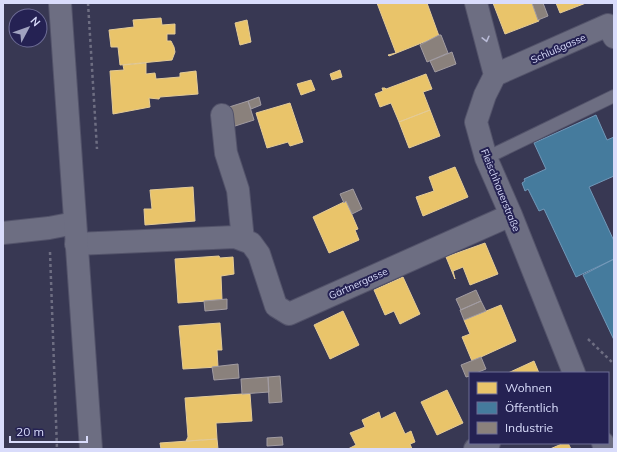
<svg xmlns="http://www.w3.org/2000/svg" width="617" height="452" font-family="Mulish,sans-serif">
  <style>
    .homes { fill: #e9c46a; stroke: #e4cb96 }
    .public { fill: #457b9d; stroke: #7198b9 }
    .industry { fill: #8a817c; stroke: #a29ca2 }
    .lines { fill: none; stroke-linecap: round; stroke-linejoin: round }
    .lane-casing { stroke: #53536a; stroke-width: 14 }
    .street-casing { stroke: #53536a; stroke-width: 24 }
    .secondary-casing { stroke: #53536a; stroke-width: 24 }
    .path { stroke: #6e6e82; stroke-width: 2.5; stroke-dasharray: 3 3; stroke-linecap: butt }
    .lane { stroke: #6d6e82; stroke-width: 12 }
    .street { stroke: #6d6e82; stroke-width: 22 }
    .secondary { stroke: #6d6e82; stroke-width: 22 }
    .oneway { stroke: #b9bbd7 }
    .labels { text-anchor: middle; stroke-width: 4; stroke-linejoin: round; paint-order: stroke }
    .street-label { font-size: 10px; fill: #d9dcfb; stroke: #252253 }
  </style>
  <rect width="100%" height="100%" fill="#383853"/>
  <path class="homes" d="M377,3H427L439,36L389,56L388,55L396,53Z
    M493,3H532L539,21L505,34Z
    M556,3H586L560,13Z
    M161,18L162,25L175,24V34H167V41H171L174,47L175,52L172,60L120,65L118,47H111L109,30L134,27L133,20Z
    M247,20L251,42L240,45L235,23Z
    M146,63V74L155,73L156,79L180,77V73L196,71L198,94L160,97L159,99L149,98L150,107L113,114L110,71L124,70L123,65Z
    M340,70L342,77L332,80L330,74Z
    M426,74L432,89L423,92L430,110L399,122L391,103L380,107L375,94L383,91L382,88H385L386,89Z
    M311,80L315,90L301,95L297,84Z
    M290,103L303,142L290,146L288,142L267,148L256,113Z
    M430,110L440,136L409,148L399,122Z
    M455,167L468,197L423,216L416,197L434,191L429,177Z
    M193,187L195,221L145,225L144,209H152L150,190Z
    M346,201L358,229L355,230L359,240L329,253L313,217Z
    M485,243L498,274L470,285L463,267L453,271L455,279L446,257Z
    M219,256L220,258L233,257L234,274L221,276L222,300L178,303L175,259Z
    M403,277L420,314L400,324L394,311L385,315L374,290Z
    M501,305L516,341L472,361L462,337L470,334L464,320Z
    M343,311L359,345L330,359L314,325Z
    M220,323L222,350H217L218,367L183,369L179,326Z
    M534,361L539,373H508Z
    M447,390L463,423L437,435L421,402Z
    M242,394H250L252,421L216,423L217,439L186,441L188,437L185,398Z
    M379,412L381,419L395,412L405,434L411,431L415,442L410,444L412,449H348L356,445L350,433L365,427L362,420Z
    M217,439L218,449H161L160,443Z
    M564,443H568L571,449H550Z"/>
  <path class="public" d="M596,115L607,140L614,137V176L589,187L614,241V259L576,277L544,209L539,211L528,189L525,191L522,183L525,181L524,179L546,169L534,143Z
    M614,259V340L583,275Z"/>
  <path class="industry" d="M532,3H543L548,16L538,20Z
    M439,35H441L448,53L427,62L420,45Z
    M452,52L456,64L435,72L430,61Z
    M259,97L261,105L251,109L248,101Z
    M248,101L254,120L232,127L226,108Z
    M353,189L362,209L352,214L346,201L344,203L340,194Z
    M476,290L481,301L461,310L456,299Z
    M227,299V309L205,311L204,301Z
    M481,301L486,311L464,320L460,310Z
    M481,357L486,369L476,373H470V376L466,377L461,365Z
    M238,364L239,378L214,380L212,367Z
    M280,376L282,402L269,403L268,377Z
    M268,377L269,392L242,394L241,379Z
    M282,437L283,445L267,446V438Z"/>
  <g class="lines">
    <g class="lane-casing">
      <path id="lane" d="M486,158L614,96"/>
    </g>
    <g class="street-casing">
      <path id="street" d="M476,3L495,75L485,95L476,122L486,158L511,215L574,373
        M495,75L608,25L614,37
        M222,115L226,153L238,190L243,240
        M3,233L49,228L75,223
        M76,244L235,237L251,243L259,254L276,306L289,314L511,215
        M603,443L605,449
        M475,449L489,443"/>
    </g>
    <g class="secondary-casing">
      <path id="secondary" d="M60,3L91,449"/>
    </g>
    <path class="path" d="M88,3L97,149
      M50,252L57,449
      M588,339L614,364"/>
    <use href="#lane" class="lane"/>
    <use href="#street" class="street"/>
    <use href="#secondary" class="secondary"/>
  </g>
  <defs><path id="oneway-chevron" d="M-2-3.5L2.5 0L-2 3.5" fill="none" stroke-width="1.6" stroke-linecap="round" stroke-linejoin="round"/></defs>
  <use class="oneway" href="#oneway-chevron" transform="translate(486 39) rotate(76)"/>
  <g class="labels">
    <g class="street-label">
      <text transform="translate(558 48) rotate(-24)" y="4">Schlußgasse</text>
      <text transform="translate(501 190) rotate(68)" y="4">Fleischhauerstraße</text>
      <text transform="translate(358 283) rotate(-24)" y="4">Gärtnergasse</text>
    </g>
  </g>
  <rect width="617" height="452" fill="none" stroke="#d9dcfb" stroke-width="8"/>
  <rect x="469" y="372" width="140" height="72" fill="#252253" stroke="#6d6c96"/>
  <rect x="477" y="382" width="20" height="12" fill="#e9c46a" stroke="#6d6c96"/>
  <text x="505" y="392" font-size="12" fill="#d9dcfb">Wohnen</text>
  <rect x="477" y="402" width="20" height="12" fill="#457b9d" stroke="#6d6c96"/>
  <text x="505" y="412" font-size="12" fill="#d9dcfb">Öffentlich</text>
  <rect x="477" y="422" width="20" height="12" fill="#8a817c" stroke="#6d6c96"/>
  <text x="505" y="432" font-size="12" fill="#d9dcfb">Industrie</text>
  <g transform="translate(28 28) rotate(49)"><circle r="19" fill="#252253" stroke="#6d6c96"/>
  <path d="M0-3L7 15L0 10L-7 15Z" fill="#a1a3c0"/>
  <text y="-6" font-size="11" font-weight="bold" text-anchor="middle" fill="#d9dcfb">N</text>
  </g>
  <path d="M10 436v6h77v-6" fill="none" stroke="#d9dcfb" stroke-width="2"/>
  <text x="16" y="436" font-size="12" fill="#d9dcfb" stroke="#252253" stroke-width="3" paint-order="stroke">20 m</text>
</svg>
